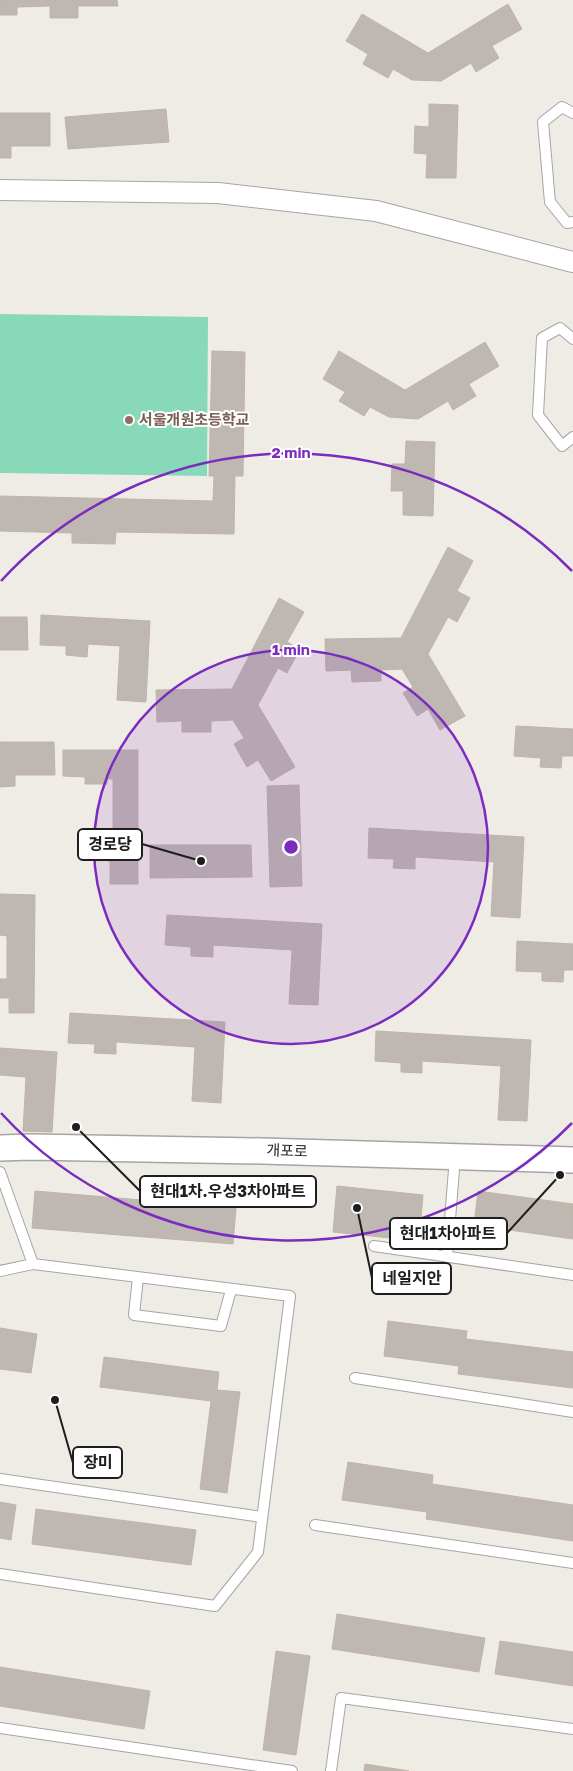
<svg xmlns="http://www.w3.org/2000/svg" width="573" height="1771" font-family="'Golos Text','Noto Sans KR',sans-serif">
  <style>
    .pitch { fill: #88d9ba }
    .building { fill: #bfb8b2; stroke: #c0b3a8 }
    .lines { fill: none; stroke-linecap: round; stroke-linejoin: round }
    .service-casing { stroke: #a5a5a5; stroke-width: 12 }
    .minor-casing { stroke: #a5a5a5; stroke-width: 22 }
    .tertiary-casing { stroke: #a5a5a5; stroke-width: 28 }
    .service { stroke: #fff; stroke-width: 10 }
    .minor { stroke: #fff; stroke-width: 20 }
    .tertiary { stroke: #fff; stroke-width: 25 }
    .ring { fill: none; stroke: #7b2cbf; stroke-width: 2.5 }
    .education-dot { fill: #8d6e63; stroke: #fff; stroke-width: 2 }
    .labels { text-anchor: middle; stroke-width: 4; stroke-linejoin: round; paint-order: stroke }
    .education-label { font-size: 15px; font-weight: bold; fill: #785e54; stroke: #fff; text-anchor: start }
    .street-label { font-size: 15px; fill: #1e1e1e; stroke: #fff }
    .centre { fill: #7b2cbf; stroke: #fff; stroke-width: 2.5 }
    .ring-label { font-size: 15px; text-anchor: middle; font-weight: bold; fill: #7b2cbf; stroke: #fff; stroke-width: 4; stroke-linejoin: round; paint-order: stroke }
    .leader { fill: none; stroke: #1e1e1e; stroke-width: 2 }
    .callout-dot { fill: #1e1e1e; stroke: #fff; stroke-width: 2 }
    .callout { fill: #fff; stroke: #1e1e1e; stroke-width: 2 }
    .callout-label { font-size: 16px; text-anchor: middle; font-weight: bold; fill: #1e1e1e }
  </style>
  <rect width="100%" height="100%" fill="#efece5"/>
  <path class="pitch" d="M0,314L208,317L207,476L0,473Z"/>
  <path class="building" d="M0,0H117L118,6H78V18H50V6L17,7V15H0Z
    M508,4L522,29L492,46L499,58L476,72L471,63L441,81L412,80L393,69L388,78L363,64L368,54L346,41L362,14L428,53Z
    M429,104L458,105L456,178H426L427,154L414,153L415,126L429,127Z
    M166,109L169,142L68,149L65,117Z
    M0,113H50V146H11V158H0Z
    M485,342L499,366L469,384L476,396L453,410L448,401L418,419L389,417L370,407L364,416L339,401L345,392L323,379L339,351L405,390Z
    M212,351L245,352L243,476H235L234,534L116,532L115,544L72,543V533L0,531V496L213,501L214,476H209Z
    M406,441L435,442L433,516L403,515V491H391L392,464H405Z
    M448,547L473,561L457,591L470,598L457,622L448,617L428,654L465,716L440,730L428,709L417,716L403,693L413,687L402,669L381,670V681L352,682L351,670L326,671L325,639L401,638Z
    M279,598L304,612L287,642L300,649L287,673L278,668L258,705L295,767L271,781L258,760L247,767L234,744L244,738L233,720L211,721V732H182V721L157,722L156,690L232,689Z
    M41,615L150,621L146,702L117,700L120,646L88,644L87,657L66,655V646L40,645Z
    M0,617H27L28,650H0Z
    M516,726L573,729V756H562L561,768L540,767L541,758L514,756Z
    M0,742H54L55,775H15V786L0,787Z
    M63,750H138V884H110V861L101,860V834H113V779H107V784H85V777L63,776Z
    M299,785L302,886L270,887L267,786Z
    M369,828L524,837L520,918L491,916L494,862L415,857V869L393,868L394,859L368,858Z
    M150,845H251L252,877L150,878Z
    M0,894L35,895L34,1013H9V998H0V979H7V936L0,935Z
    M167,915L322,924L318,1005L289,1004L292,950L213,945V957L191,956V947L165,945Z
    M517,941L573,944V970H564L563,982L542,981V972L516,971Z
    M70,1013L225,1022L221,1103L192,1101L195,1047L116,1042V1054L94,1053L95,1044L68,1043Z
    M376,1031L531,1040L527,1121L498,1120L501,1066L422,1061V1073L401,1072V1063L375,1061Z
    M0,1048L57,1052L52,1132L23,1131L26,1077L0,1075Z
    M337,1186L423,1195L419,1241L333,1232Z
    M35,1191L236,1208L233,1244L32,1228Z
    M478,1191L573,1204V1239L474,1225Z
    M388,1321L467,1331L466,1339L573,1352V1388L458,1374L459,1366L384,1356Z
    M0,1328L37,1334L31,1373L0,1369Z
    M104,1357L219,1372L217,1390L240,1392L227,1493L200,1489L211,1401L100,1387Z
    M348,1462L433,1475L432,1484L573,1505V1541L426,1519L427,1512L342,1500Z
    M0,1502L16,1505L11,1540L0,1538Z
    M36,1509L196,1530L191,1565L32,1544Z
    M337,1614L485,1638L479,1672L332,1649Z
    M500,1641L573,1652V1686L495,1674Z
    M276,1651L310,1656L296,1755L263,1750Z
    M0,1667L150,1691L144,1729L0,1706Z
    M365,1764L409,1771H364Z"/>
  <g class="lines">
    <g class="service-casing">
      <path id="service" d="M573,113L562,107L543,122L550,202L567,223L573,222
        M573,339L560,328L542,338L538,415L562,446L573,437
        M0,1172L33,1264
        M374,1246L573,1275
        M447,1257L455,1157
        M0,1271L33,1264L290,1296L258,1552L215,1606L0,1574
        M138,1277L134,1315L221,1326L231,1290
        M355,1378L573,1412
        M0,1479L262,1517
        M315,1525L573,1563
        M0,1728L292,1771
        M331,1771L341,1698L573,1729"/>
    </g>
    <g class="minor-casing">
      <path id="minor" d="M0,190L218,193L376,211L573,262"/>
    </g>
    <g class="tertiary-casing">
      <path id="tertiary" d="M0,1148L30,1147L262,1151L573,1160"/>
    </g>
    <use href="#service" class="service"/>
    <use href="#minor" class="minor"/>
    <use href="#tertiary" class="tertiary"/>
  </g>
  <circle cx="291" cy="847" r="197" fill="#7b2cbf" fill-opacity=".12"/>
  <g class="ring">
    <circle cx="291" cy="847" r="197"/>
    <path d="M572 1123A394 394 0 0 1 1 1113M1 581A394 394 0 0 1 572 571"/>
  </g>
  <circle class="education-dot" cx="129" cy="420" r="5"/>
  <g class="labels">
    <g class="education-label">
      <text x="139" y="425">서울개원초등학교</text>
    </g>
    <g class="street-label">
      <text transform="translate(287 1151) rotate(2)" y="5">개포로</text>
    </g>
  </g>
  <circle cx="291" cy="847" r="8" class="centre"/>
  <g class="ring-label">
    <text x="291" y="458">2 min</text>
    <text x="291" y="655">1 min</text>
  </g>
  <path class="leader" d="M201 861L142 844M76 1127L140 1191M560 1175L507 1233M357 1208L372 1278M55 1400L73 1463"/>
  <g class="callout-dot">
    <circle cx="201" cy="861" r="5"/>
    <circle cx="76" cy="1127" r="5"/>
    <circle cx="560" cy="1175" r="5"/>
    <circle cx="357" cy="1208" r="5"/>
    <circle cx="55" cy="1400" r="5"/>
  </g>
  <g class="callout">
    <rect x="78" y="829" width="64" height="31" rx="5"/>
    <rect x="140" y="1176" width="176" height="31" rx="5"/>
    <rect x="390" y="1218" width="117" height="31" rx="5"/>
    <rect x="372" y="1263" width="79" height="31" rx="5"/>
    <rect x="73" y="1447" width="49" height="31" rx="5"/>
  </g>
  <g class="callout-label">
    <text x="110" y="850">경로당</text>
    <text x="228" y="1197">현대1차.우성3차아파트</text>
    <text x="448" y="1239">현대1차아파트</text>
    <text x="412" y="1284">네일지안</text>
    <text x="98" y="1468">장미</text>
  </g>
</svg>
